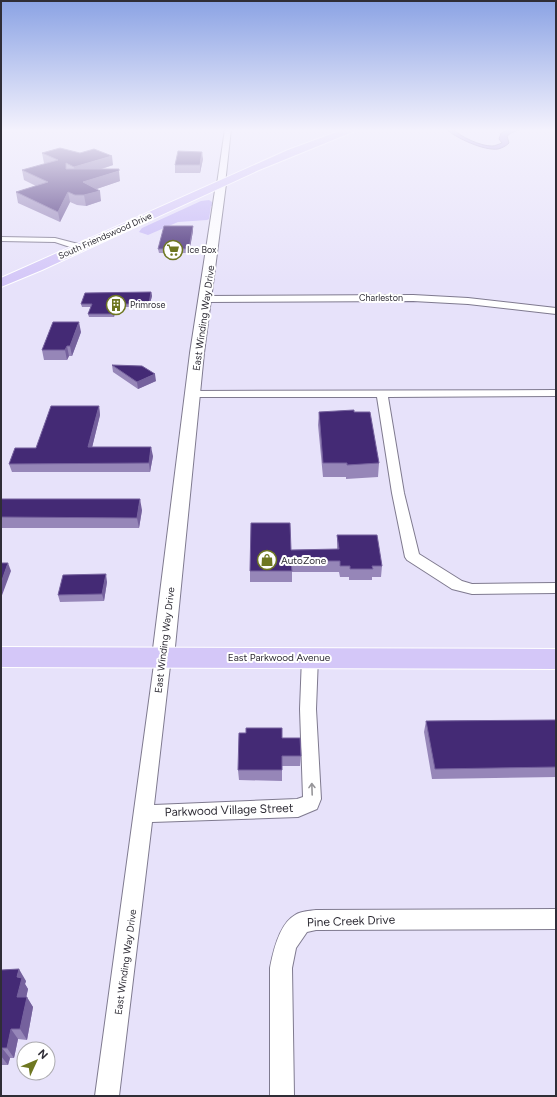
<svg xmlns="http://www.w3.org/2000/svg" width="557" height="1097" font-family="Figtree,sans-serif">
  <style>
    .green { fill: #c7b9f7 }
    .water { fill: #a08add; stroke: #7e6eab }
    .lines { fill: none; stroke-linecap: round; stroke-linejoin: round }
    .street-casing { stroke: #7f7a8f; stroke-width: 2 }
    .secondary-casing { stroke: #7f7a8f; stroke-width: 2 }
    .primary-casing { stroke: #fff; stroke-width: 2 }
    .street { fill: #fff; fill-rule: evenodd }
    .secondary { fill: #fff; fill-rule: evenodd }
    .primary { fill: #d4c7f8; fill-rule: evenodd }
    .wall { fill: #9686b8 }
    .shaded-wall { fill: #75619d }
    .building { fill: #442a75; stroke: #75619d }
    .oneway { stroke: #97969a }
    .labels { text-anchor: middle; stroke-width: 4; stroke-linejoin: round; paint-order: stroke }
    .far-street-label { font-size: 9px; fill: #2f2d36; stroke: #fff }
    .far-poi-label { font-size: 9px; fill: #2f2d36; stroke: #fff; text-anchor: start }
    .street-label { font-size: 10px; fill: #2f2d36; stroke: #fff }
    .poi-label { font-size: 10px; fill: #2f2d36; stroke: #fff; text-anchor: start }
    .near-street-label { font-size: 12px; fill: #2f2d36; stroke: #fff }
  </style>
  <rect width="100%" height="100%" fill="#e7e2fa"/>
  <path class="green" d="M209,200L212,202L213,206H211L209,219L207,220L178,222L148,235L139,232L142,228L201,201Z"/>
  <path class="water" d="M446,129H453C461,137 480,146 492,146C495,146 499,144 502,143L499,139L501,133L510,129H521L511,133L507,136L509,143C506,146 502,148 498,149C484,151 456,138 446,129Z"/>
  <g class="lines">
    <g class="street-casing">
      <path id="street" d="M225,129H231L225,184L221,186L217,184Z
        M1,237L55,238L82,245L83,247L79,250L55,242L1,241Z
        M413,295L468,298L556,308V314L468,304L413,301L205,302L200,299L205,296Z
        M556,390V396L388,397L404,493L419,554L462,581L472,584L556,583V593L472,594L452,589L407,560L405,557L392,493L377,397H192L186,394L192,391Z
        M163,651L169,653L171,657L154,805L297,799L303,797L300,709L302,657L304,653L310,651L316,653L318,657L316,709L321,799L317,809L298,817L152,822L119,1096H95L155,657L157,653Z
        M556,909V929L316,930L307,932L296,948L292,968L294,1096H270V968C273,952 279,924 295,915C301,911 309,911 316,910Z"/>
    </g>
    <g class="secondary-casing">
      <path id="secondary" d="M221,181L226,184L204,353L174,657L171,663L163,666L155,663L152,657L190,353L216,184Z"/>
    </g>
    <g class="primary-casing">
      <path id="primary" d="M345,129H360L259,170L42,270L1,287V278L288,150Z
        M1,647L556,649V669L1,667Z"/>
    </g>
    <use href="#street" class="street"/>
    <use href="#secondary" class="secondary"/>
    <use href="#primary" class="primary"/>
  </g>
  <path class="wall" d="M42,153L113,165L102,169L120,181L96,189L101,201L86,206L77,205L70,202L60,222L18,203L16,192L36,186L24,180L22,170L46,164L44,163Z
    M203,159L200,173H175V165Z
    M193,226V231L189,253H159L158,249Z
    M151,292L152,296L149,307H116L114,317H89L88,314L91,307H82L81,304Z
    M81,332L72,356H69L67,360H44L42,350Z
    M112,365L156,381L138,389L113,372Z
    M99,406L100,415L92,447L153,456L150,472H12L9,464L36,448Z
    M319,412H354L379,463L378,477L346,479V477H323L318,425Z
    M1,499L142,510L139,528H1Z
    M337,535L382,566L381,577H372V580H349V577H340L339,572H292V582H250V571L337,550Z
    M107,582L104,601L60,602L58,595Z
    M556,720V777L432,779L424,732L426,721Z
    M282,738L301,756L300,766H282V781L239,780L238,770Z
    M1,970L26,981L25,984L28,989L26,997L33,1007L27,1040L18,1039L14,1058H10L8,1065H1Z"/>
  <path class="shaded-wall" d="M202,152L203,159L200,173V165Z
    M112,156L113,165L75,177L74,167Z
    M119,171L120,181L85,193L83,182Z
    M100,191L101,201L86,206L84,195Z
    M68,192L70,202L60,222L58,212Z
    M193,226V231L189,253V249Z
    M151,292L152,296L149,307V304Z
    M116,304V307L114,317L113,314Z
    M79,322L81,332L72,356L70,346Z
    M67,346L69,356L67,360L65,350Z
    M155,374L156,381L138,389L137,382Z
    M99,406L100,415L90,456L88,447Z
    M151,447L153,456L150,472L149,463Z
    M140,499L142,510L139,528L137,518Z
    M8,563L11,571L1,598V583Z
    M106,574L107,582L104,601L102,594Z
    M19,969L26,981L25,984L28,989L24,1008L17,997V977Z
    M27,997L33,1007L27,1040L20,1029Z
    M11,1029L18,1039L14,1058L7,1048Z
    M2,1048L10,1058L8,1065L1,1056Z"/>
  <path class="building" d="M60,148L80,153L94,149L112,156L74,167L66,163V169H119V171L83,182L100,191L84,195H75L68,192L58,212L16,192L48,182L22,170L58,160L42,153Z
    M178,151L202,152L200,165H175Z
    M164,226H193L189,249H158Z
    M151,292L149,304H116L113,314H88L92,304H81L85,293Z
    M53,322H79L70,346H67L65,350H42Z
    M112,365L142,366L155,374L137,382Z
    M51,406H99L88,447H151L149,463L9,464L15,448H36Z
    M354,410V412H370L379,463L347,465V463H323L319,412Z
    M1,499H140L137,518L1,517Z
    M251,523H290L291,550L339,549L337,535H377L382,566H372L373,569H350V566H340V561H291L292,571H250Z
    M1,563H8L1,583Z
    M106,574L102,594L58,595L63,575Z
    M556,720V767L435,769L426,721Z
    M246,728H282V738H300L301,756H282V770H238L239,733H246Z
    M19,969L17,977L22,978L17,997H27L20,1029H11L7,1048H2L1,1053V970Z"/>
  <defs><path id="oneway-shaft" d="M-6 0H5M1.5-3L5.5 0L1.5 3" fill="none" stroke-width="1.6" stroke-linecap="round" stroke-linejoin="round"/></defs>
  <use class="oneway" href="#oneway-shaft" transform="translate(312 789) rotate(-92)"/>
  <linearGradient id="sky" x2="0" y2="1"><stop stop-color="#8ba3e4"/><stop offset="0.46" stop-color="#f4f2fd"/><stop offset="1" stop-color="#f4f2fd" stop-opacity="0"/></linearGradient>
  <rect width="557" height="283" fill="url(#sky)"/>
  <defs>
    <g id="supermarket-ring" transform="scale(1)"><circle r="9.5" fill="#fff" stroke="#6e7721" stroke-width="1.5"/><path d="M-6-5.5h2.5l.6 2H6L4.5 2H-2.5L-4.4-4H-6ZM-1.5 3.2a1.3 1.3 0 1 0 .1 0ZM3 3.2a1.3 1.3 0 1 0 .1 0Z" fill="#6e7721"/></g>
    <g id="building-ring" transform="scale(1)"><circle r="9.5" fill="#fff" stroke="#6e7721" stroke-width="1.5"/><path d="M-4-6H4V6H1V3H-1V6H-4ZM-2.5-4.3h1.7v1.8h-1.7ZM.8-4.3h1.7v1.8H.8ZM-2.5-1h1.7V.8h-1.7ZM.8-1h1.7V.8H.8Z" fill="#6e7721"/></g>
    <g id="shop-ring" transform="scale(1)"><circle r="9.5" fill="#fff" stroke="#6e7721" stroke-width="1.5"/><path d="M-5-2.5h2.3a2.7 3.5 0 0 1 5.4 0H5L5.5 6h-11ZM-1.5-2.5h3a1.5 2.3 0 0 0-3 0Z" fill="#6e7721"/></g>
  </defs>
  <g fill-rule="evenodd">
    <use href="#supermarket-ring" x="173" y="250"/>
    <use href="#building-ring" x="116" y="305"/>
    <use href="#shop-ring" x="267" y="560"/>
  </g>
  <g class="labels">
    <g class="far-street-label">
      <text transform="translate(105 236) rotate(-24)" y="3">South Friendswood Drive</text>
      <text x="381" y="301">Charleston</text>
    </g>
    <g class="far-poi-label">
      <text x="187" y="253">Ice Box</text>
      <text x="130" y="308">Primrose</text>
    </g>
    <g class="street-label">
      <text transform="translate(203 318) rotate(-82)" y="4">East Winding Way Drive</text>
      <text transform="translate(164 640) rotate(-83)" y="4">East Winding Way Drive</text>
      <text x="279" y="661">East Parkwood Avenue</text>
      <text transform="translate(125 962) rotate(-82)" y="4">East Winding Way Drive</text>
    </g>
    <g class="poi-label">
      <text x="281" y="564">AutoZone</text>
    </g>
    <g class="near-street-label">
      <text transform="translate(229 810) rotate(-2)" y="4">Parkwood Village Street</text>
      <text transform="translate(351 921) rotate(-2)" y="4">Pine Creek Drive</text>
    </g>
  </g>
  <rect width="557" height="1097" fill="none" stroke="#2f2d36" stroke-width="4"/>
  <g transform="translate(36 1061) rotate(46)"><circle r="19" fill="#ffffff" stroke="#acabaf"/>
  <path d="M0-3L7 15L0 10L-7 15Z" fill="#6e7721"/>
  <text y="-6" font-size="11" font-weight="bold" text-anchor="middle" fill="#2f2d36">N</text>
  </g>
</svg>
